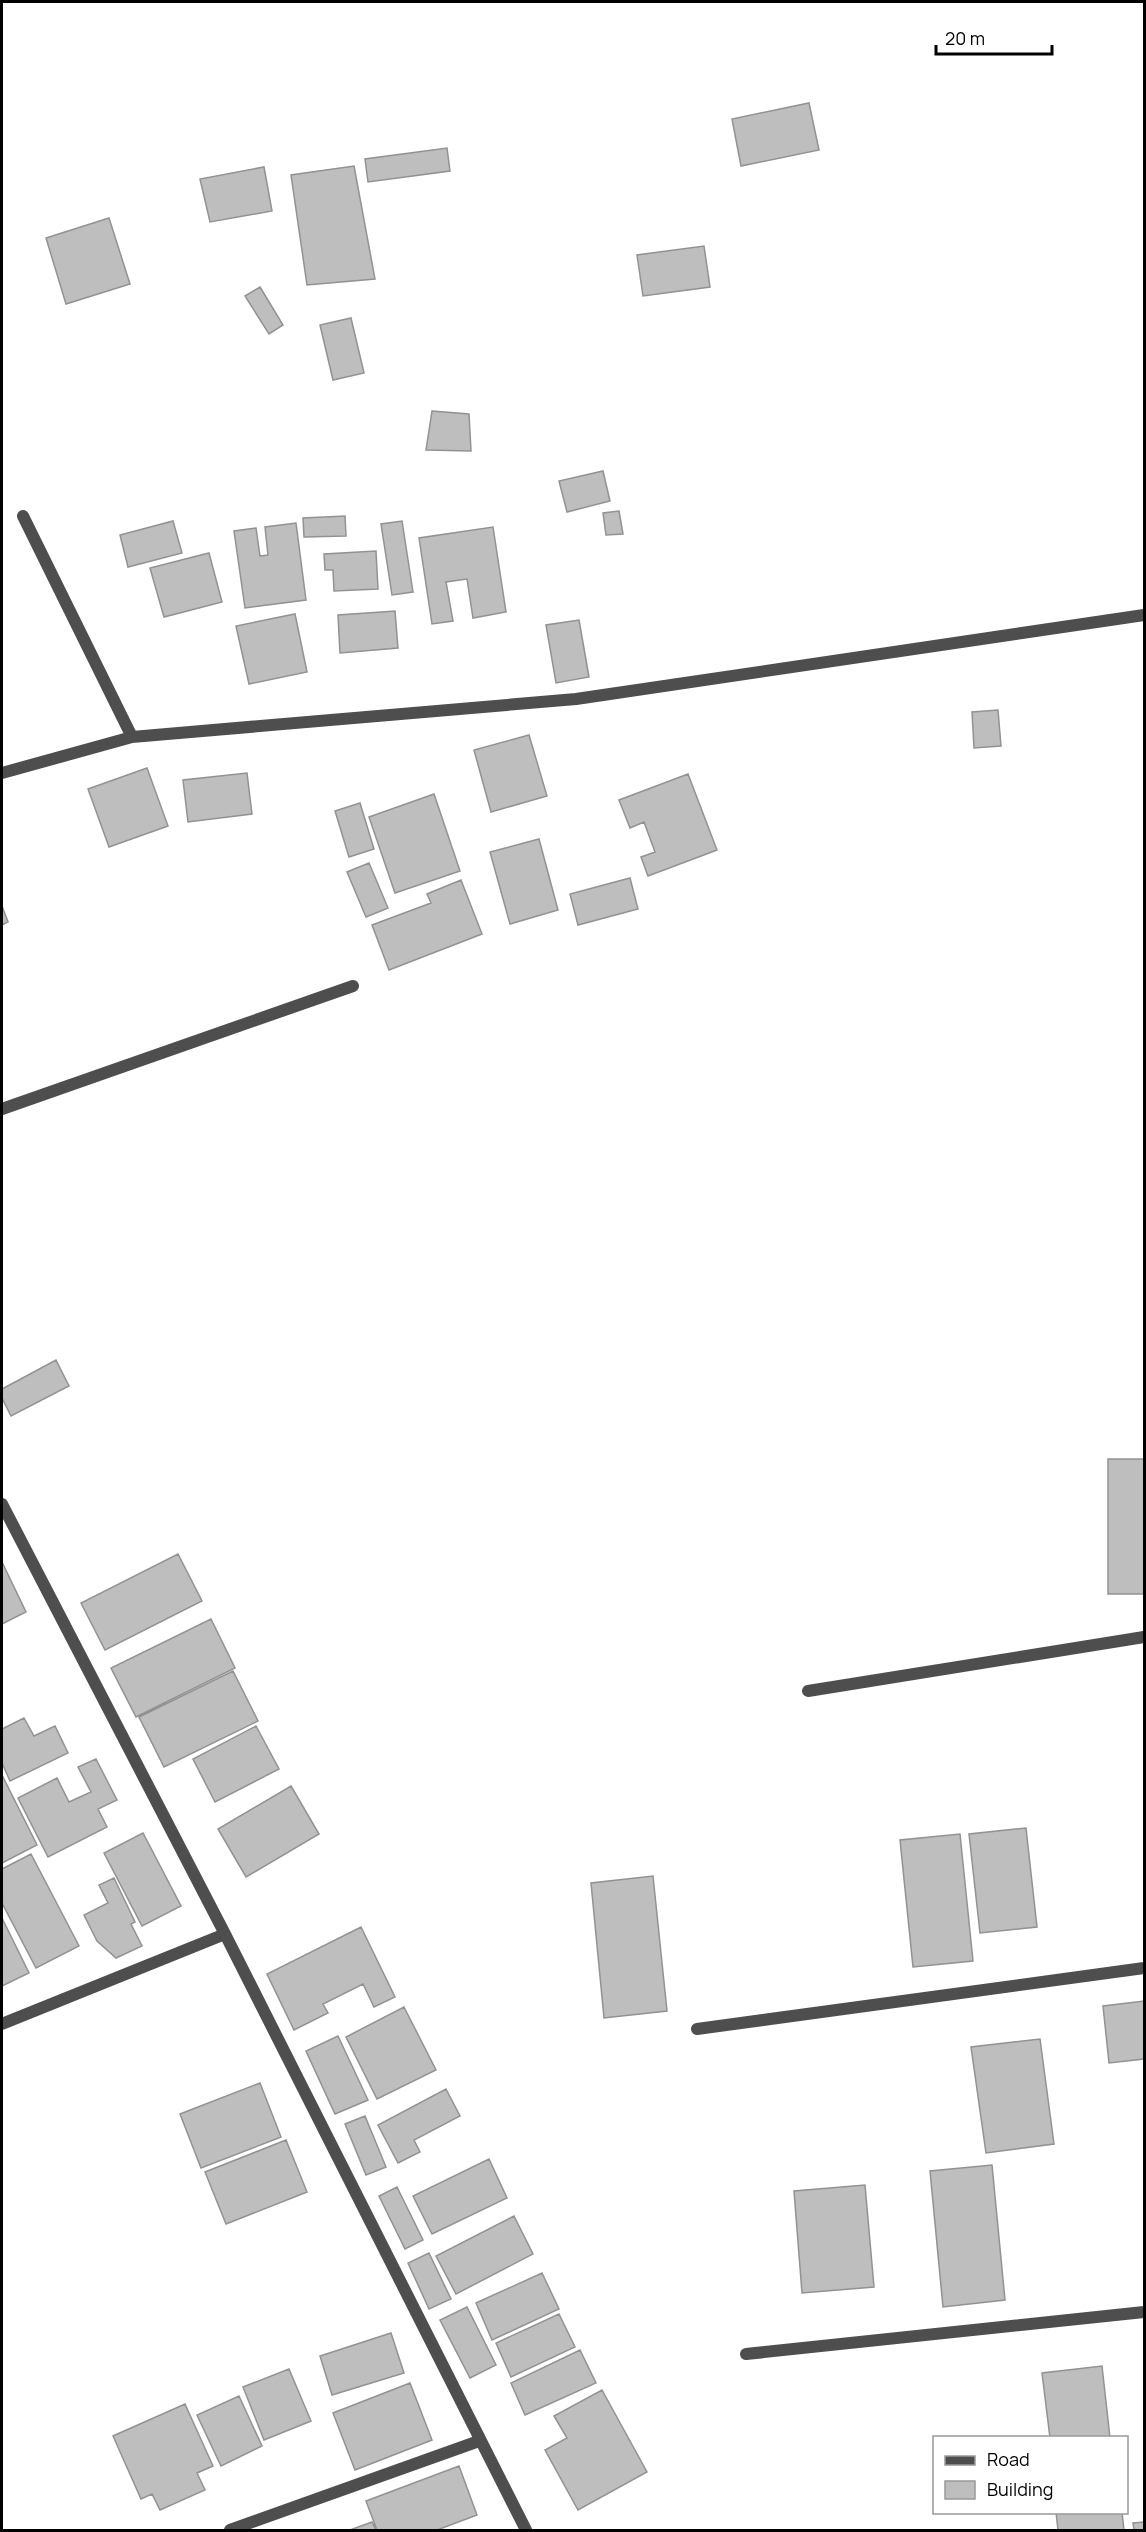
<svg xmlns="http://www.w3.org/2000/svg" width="1146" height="2532" font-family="Manrope,sans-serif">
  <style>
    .building { fill: #bebebe; stroke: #929292; stroke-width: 1.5 }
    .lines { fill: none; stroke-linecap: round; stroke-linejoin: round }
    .minor { stroke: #4e4e4e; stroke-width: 12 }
  </style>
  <rect width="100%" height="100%" fill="#fff"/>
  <path class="building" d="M809,103L819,150L741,166L732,119Z
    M447,148L450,171L368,182L365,159Z
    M354,166L375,279L307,285L291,175Z
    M264,167L272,211L210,222L200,179Z
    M109,218L130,284L66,304L46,238Z
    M704,246L710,287L643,296L637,255Z
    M260,287L283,325L269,334L245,296Z
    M351,318L364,373L333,380L320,325Z
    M432,411L469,414L471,451L426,450Z
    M603,471L610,501L567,512L559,481Z
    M619,511L623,534L606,535L603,513Z
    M345,516L346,536L304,537L303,518Z
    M173,521L182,553L128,567L120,535Z
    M402,521L413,592L392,595L381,524Z
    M296,523L306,600L245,608L234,531L256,528L260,556L268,555L265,527Z
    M493,527L506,612L473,618L467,579L446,582L453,621L432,624L419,538Z
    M376,551L378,589L334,591L333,570H325L324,554Z
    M209,553L222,602L164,617L150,568Z
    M395,611L398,648L340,653L338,615Z
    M295,614L307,672L249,684L236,626Z
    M579,620L589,677L556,683L546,625Z
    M998,710L1001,746L974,748L972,712Z
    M529,735L547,796L491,812L474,750Z
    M147,768L168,826L109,847L88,789Z
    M247,773L252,814L188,822L183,780Z
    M688,774L717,850L648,876L641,857L655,852L644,822L630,828L619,800Z
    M434,794L460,871L395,893L369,817Z
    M360,803L374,849L349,857L335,811Z
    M539,839L558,910L510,924L490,852Z
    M369,863L388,908L366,917L347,872Z
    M630,878L638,909L578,925L570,894Z
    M461,880L482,934L389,970L372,925L431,903L427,894Z
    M2,906L8,922L2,925Z
    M56,1360L69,1386L11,1416L2,1398V1389Z
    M1108,1459H1144V1594H1108Z
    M178,1554L202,1601L105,1650L81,1603Z
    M2,1562L26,1612L2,1624Z
    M211,1619L235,1668L136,1717L111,1668Z
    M233,1671L258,1721L164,1767L139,1717Z
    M24,1718L34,1736L55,1726L68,1753L10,1781L2,1763V1729Z
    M256,1726L279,1769L215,1802L193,1759Z
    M96,1759L117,1800L98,1809L107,1827L48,1857L18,1798L57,1778L69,1802L91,1792L78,1767Z
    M2,1775L37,1845L2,1863Z
    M291,1786L319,1834L246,1877L218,1829Z
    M1026,1828L1037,1927L980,1933L969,1834Z
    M143,1833L181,1906L142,1926L104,1853Z
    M960,1834L973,1961L913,1967L900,1840Z
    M31,1854L79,1946L36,1968L2,1903V1869Z
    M653,1876L667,2011L604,2018L591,1883Z
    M114,1878L135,1922L131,1924L142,1946L116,1958L97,1941L84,1915L108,1903L99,1885Z
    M2,1918L29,1973L2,1986Z
    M361,1927L395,1997L374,2007L363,1984L323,2004L328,2013L294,2030L267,1974Z
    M1144,2001V2059L1109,2063L1103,2006Z
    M404,2007L436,2070L377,2099L346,2037Z
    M338,2036L368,2100L335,2114L306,2051Z
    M1040,2039L1054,2144L986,2153L971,2047Z
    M260,2083L281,2137L201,2168L180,2114Z
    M446,2089L460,2116L414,2140L420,2152L398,2163L378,2125Z
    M365,2116L386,2167L366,2175L345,2124Z
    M286,2140L307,2192L226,2224L205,2172Z
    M489,2159L507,2198L432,2234L413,2196Z
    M992,2165L1005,2300L943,2307L930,2171Z
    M865,2185L874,2287L802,2293L794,2191Z
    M397,2187L423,2240L405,2249L379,2196Z
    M514,2216L533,2254L456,2294L436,2256Z
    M429,2253L451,2299L429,2309L408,2263Z
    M542,2273L559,2309L492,2340L476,2303Z
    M467,2307L496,2365L470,2378L440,2320Z
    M559,2314L575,2347L511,2377L496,2343Z
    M391,2333L404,2373L332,2395L320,2356Z
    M580,2350L596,2383L525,2415L511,2383Z
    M1102,2366L1110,2438H1050L1042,2373Z
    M289,2369L311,2421L264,2440L243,2387Z
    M410,2383L432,2440L355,2470L333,2413Z
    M602,2390L647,2472L578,2510L545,2450L567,2438L554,2416Z
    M239,2396L262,2446L221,2466L197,2415Z
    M185,2404L213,2466L197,2473L205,2490L160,2510L152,2494L141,2499L113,2436Z
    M459,2466L477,2515L437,2530H377L366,2501Z
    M1056,2512H1122L1124,2530H1058Z
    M372,2522L376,2530H350Z
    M1144,2522V2530H1134L1133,2523Z"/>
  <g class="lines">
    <path class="minor" d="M23,516L132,737
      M2,773L132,737L576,699L1144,615
      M2,1109L353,986
      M2,1504L225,1934L526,2530
      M808,1691L1144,1637
      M2,2024L225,1934
      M697,2029L1144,1968
      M746,2354L1144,2312
      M230,2530L479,2441"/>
  </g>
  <rect width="1146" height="2532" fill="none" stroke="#000000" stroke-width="6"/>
  <rect x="933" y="2436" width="195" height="78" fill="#ffffff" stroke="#999999" stroke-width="1.5"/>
  <rect x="945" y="2456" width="30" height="9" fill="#4e4e4e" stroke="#999999" stroke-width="1.5"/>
  <text x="987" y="2466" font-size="18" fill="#000000">Road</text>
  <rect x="945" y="2481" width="30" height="18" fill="#bebebe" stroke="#999999" stroke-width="1.5"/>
  <text x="987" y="2496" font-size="18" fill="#000000">Building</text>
  <path d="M936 45v9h116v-9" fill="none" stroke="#000000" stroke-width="3"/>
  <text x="945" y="45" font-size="18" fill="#000000" stroke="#ffffff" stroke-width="4.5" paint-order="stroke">20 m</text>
</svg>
